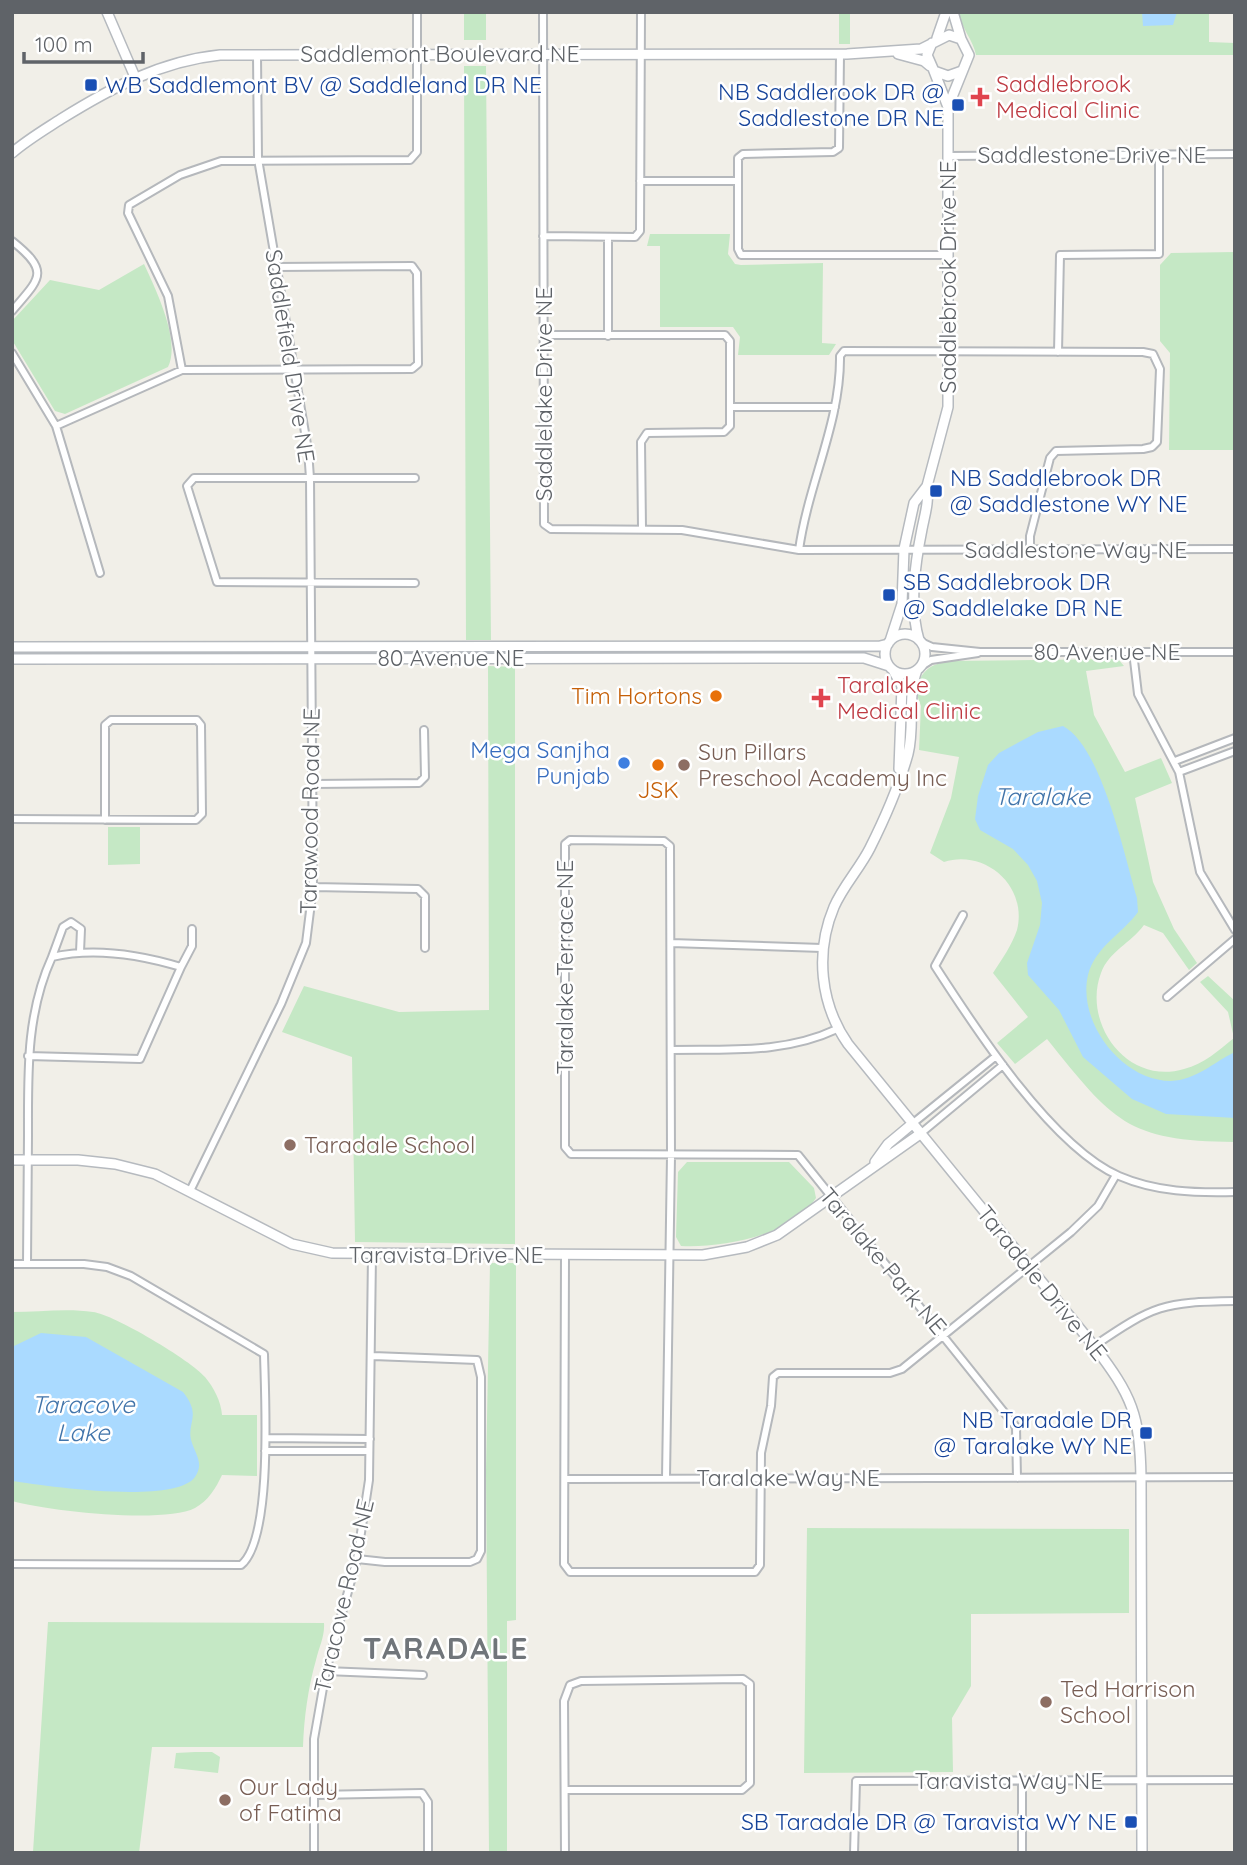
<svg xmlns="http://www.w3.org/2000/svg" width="1247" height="1865" font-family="Quicksand,sans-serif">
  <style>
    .green { fill: #c5e8c5 }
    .water { fill: #aadaff }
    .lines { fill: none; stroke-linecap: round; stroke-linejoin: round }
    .street-casing { stroke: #b5b8bc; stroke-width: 10 }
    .secondary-casing { stroke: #b6babf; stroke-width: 12 }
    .street { stroke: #fff; stroke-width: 6 }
    .secondary { stroke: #fff; stroke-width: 9 }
    .transit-dot { fill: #1a4fb4; stroke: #fff; stroke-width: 2.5 }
    .health-dot { fill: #e0444e; stroke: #fff; stroke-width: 2.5 }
    .food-dot { fill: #e8710a; stroke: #fff; stroke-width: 2.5 }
    .shop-dot { fill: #3f7fe0; stroke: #fff; stroke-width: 2.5 }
    .education-dot { fill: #8d6e63; stroke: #fff; stroke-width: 2.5 }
    .labels { text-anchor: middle; stroke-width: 5; stroke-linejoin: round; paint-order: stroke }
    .street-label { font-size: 23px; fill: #5f6368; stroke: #fff }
    .health-label { font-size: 23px; fill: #be3a42; stroke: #fff; text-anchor: start }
    .transit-label { font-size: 23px; fill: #164399; stroke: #fff; text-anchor: start }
    .food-label { font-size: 23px; fill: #c56008; stroke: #fff; text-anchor: end }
    .shop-label { font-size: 23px; fill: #366cbe; stroke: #fff; text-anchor: end }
    .education-label { font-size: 23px; fill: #785e54; stroke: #fff; text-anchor: start }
    .water-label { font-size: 24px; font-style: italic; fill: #4174aa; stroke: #fff }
    .district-label { font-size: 30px; font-weight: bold; letter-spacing: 2px; fill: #70757a; stroke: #fff }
  </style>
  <rect width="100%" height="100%" fill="#f1efe8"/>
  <path class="green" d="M464,12H486V40H464Z
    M839,12H850V44H839Z
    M959,12H1209V42L1235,43V55H976C973,39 961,29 959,12Z
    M464,66H486L491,640H466Z
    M650,234H730L728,254L735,264L741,265L823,263L822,343L836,344L829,355H738L740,337L733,327H660V246H647Z
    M1235,252V450H1169L1170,353L1160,341V265L1171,253Z
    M144,264C156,290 181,341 168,367L65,414L55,411L12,340V321L50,280L99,290Z
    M1118,659L1124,666L1086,671L1094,715L1125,772L1161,758L1172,783L1135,798L1153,882L1174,929L1197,963L1189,970L1163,933L1144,925C1131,943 1109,951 1101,973C1082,1023 1127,1086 1184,1069C1204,1064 1219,1050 1234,1038L1228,1012L1200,982L1208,976L1235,1001V1142C1126,1141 1113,1121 1047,1039L1015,1064L997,1043L1028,1017L993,973C1002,959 1012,945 1017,930C1028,886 985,849 944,862L930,853L951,798L959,757L919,750L921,706L916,692C920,671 930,664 950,661Z
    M488,666L515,667V1244L355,1242L352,1057L282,1032L304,986L399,1012L489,1010Z
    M108,827H140V864L108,865Z
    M687,1162H789L814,1188L816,1198C792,1236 722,1248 681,1246L676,1237L678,1172Z
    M490,1263H516V1620L507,1621V1853H489L486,1471Z
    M12,1312C38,1312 68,1308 93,1312C113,1314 192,1361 205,1377C214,1388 221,1401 222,1415H257V1476L222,1475C216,1488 208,1501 195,1508C164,1524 48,1511 12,1501Z
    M807,1528L1129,1529V1613L971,1614V1686L952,1718L953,1772L804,1773Z
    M48,1622L324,1623C325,1636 319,1647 316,1660C308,1688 304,1718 303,1747H152L139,1853L33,1852Z
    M195,1752H212L220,1757L218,1773L174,1768L176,1753Z"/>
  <path class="water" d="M1142,12H1177L1173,25L1143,26Z
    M1063,726C1102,747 1124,855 1137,898L1138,912C1122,934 1095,947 1088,975C1077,1022 1122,1081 1171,1081C1196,1080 1214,1062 1235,1052V1118L1166,1114L1132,1099L1083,1057L1059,1010L1028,975L1027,963L1040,925L1042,903L1037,881L1028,865L1013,849L980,830L975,819L978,796L988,765L999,753L1038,732Z
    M41,1333L86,1337L183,1392C203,1417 185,1423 192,1443C196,1455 204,1464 195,1477C175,1505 45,1486 12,1481V1347Z"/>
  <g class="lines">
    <g class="street-casing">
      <path id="street" d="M543,12L544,524L551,529L682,530L799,550L1235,549
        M840,54L839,148L833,152L743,154L738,158V249L741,255H948
        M948,156L1235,154
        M640,181H738
        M543,236L635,237L640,231L641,12
        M608,237V336
        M12,241C51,272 40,278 12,311
        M544,335H725L730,341V426L724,432L647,433L641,442L642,528
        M1058,352L1060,255L1159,254V155
        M12,353L56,426L100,573
        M182,370L168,296L128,213L129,205L180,175L221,161L410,160L417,152V12
        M730,407H835
        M56,426L182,370L412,369L418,364L417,273L412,266L276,267
        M799,550C808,484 841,422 840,356L844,351L1143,352L1153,354L1160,369L1157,442L1152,447L1143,449L1056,451L1050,458L1030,536V551
        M415,583L217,582L187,486L194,478H415
        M921,642L932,647L980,652H1235
        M1133,652L1138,694L1179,772L1200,872L1235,930
        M920,667L931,660L978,653
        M1175,761L1235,738
        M1179,772L1235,751
        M313,784L419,783L425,777L424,730
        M12,819L196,820L202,814L201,725L197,720H111L105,725V820
        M313,887L418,889L425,896V948
        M963,915L935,966C975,1028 1052,1147 1119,1176C1156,1192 1195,1193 1235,1192
        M671,943L822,948
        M52,957L63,927L71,922L81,929L80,952
        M181,967L192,946V929
        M1167,997L1235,939
        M671,1050C729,1049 784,1054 837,1029
        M912,1124L996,1056
        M920,1134L1003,1065
        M190,1191L281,1004L306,943L313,887L310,478L308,450L258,159L257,55
        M565,1255L564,1564L570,1572H755L760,1565L761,1453L771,1406L773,1377L778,1373H890L902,1369L1071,1232L1098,1206L1116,1175
        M12,1264H84L107,1267L131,1276L264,1354C265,1397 273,1539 241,1565L12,1564
        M27,1264C27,1221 28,1178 28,1135C28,1073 26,1014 52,957C94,947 141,955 181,967L140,1059L28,1056
        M1094,1346C1154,1305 1163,1302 1235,1301
        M266,1438L370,1439
        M265,1451H369
        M666,1478L671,1156L670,846L664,841L570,840L565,844V1147L571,1154L798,1155L1016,1427L1017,1478
        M566,1479L1235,1477
        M357,1559L385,1562H470L477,1559L481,1551V1377L477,1360L373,1356
        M326,1671L423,1675
        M1022,1782V1853
        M314,1795L422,1793L428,1802V1853
        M314,1853V1739L326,1671L357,1559L369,1480L372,1255
        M565,1853L564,1701L570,1685L581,1681L743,1679L750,1684V1783L742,1790H565
        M854,1853L856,1781L1235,1780"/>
    </g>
    <g class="secondary-casing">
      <path id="secondary" d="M107,12L135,77
        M953,12L961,39
        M937,38L946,12
        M932,43L927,55L934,71L948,76L962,71
        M898,54L924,61L930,66
        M12,153C27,140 44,130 61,119C111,88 161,61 220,55L847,54L921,49L949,35L961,39L969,55L948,107
        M885 654a20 20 0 1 1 40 0a20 20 0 1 1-40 0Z
        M919,640C909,606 915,564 922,529C925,514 929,502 927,486
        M890,641L902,604L904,549L914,503L927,486L948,407V107L934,71
        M12,647L880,646L888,644
        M12,659L864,658L889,666
        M893,670L902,686L899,769
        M917,670C907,697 915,726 908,754C899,786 885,818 870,848C860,868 843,886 834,907C815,952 820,1004 848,1044L1094,1346C1132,1396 1140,1414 1141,1478L1142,1853
        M12,1160H78L115,1164L155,1174L292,1244L332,1253L703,1255L747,1247L777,1235L920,1134
        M875,1162L888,1144L912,1124"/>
    </g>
    <use href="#street" class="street"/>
    <use href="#secondary" class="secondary"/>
  </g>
  <g class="transit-dot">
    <rect x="84" y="78" width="14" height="14" rx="3.5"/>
    <rect x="951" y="98" width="14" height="14" rx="3.5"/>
    <rect x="929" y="484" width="14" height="14" rx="3.5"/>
    <rect x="882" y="588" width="14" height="14" rx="3.5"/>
    <rect x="1139" y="1426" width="14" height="14" rx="3.5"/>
    <rect x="1124" y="1815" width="14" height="14" rx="3.5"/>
  </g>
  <g class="health-dot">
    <path d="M976.5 86.5h7v7h7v7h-7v7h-7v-7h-7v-7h7z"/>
    <path d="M817.5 687.5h7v7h7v7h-7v7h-7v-7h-7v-7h7z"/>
  </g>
  <g class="food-dot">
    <circle cx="716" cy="696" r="7"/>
    <circle cx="658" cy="765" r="7"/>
  </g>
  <circle class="shop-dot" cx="624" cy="763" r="7"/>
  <g class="education-dot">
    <circle cx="684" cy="765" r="7"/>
    <circle cx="290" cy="1145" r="7"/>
    <circle cx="1046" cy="1702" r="7"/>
    <circle cx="225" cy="1800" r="7"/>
  </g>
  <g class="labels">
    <g class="street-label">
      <text x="440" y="62">Saddlemont Boulevard NE</text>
      <text x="1092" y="163">Saddlestone Drive NE</text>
      <text transform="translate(948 277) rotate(-90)" y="8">Saddlebrook Drive NE</text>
      <text transform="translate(290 356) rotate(81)" y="8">Saddlefield Drive NE</text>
      <text transform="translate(544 394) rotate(-90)" y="8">Saddlelake Drive NE</text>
      <text x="1076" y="558">Saddlestone Way NE</text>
      <text x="1107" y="660">80 Avenue NE</text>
      <text x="451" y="666">80 Avenue NE</text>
      <text transform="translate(310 811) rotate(-89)" y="8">Tarawood Road NE</text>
      <text transform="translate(565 967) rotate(-90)" y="8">Taralake Terrace NE</text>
      <text x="446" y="1263">Taravista Drive NE</text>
      <text transform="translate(883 1261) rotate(50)" y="8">Taralake Park NE</text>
      <text transform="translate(1042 1283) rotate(51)" y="8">Taradale Drive NE</text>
      <text x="788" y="1486">Taralake Way NE</text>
      <text transform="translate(344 1596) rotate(-77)" y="8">Taracove Road NE</text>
      <text x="1009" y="1789">Taravista Way NE</text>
    </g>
    <g class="health-label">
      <text x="996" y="92">Saddlebrook<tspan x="996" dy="26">Medical Clinic</tspan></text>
      <text x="837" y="693">Taralake<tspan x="837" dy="26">Medical Clinic</tspan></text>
    </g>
    <g class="transit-label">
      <text x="105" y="93">WB Saddlemont BV @ Saddleland DR NE</text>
      <text x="944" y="100" text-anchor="end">NB Saddlerook DR @<tspan x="944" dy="26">Saddlestone DR NE</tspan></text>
      <text x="950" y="486">NB Saddlebrook DR<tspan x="950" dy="26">@ Saddlestone WY NE</tspan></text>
      <text x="903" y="590">SB Saddlebrook DR<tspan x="903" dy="26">@ Saddlelake DR NE</tspan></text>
      <text x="1132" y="1428" text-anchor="end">NB Taradale DR<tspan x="1132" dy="26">@ Taralake WY NE</tspan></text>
      <text x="1117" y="1830" text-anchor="end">SB Taradale DR @ Taravista WY NE</text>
    </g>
    <g class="food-label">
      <text x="702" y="704">Tim Hortons</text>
      <text x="658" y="798" text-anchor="middle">JSK</text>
    </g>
    <g class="shop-label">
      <text x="610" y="758">Mega Sanjha<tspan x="610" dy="26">Punjab</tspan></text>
    </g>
    <g class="education-label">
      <text x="698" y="760">Sun Pillars<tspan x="698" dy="26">Preschool Academy Inc</tspan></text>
      <text x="304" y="1153">Taradale School</text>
      <text x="1060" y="1697">Ted Harrison<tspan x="1060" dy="26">School</tspan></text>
      <text x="239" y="1795">Our Lady<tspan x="239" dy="26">of Fatima</tspan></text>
    </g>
    <g class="water-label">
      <text x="1042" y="805">Taralake</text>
      <text x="83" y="1413">Taracove<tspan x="83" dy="28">Lake</tspan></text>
    </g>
    <g class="district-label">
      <text x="446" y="1659">TARADALE</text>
    </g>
  </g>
  <rect width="1247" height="1865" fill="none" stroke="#5f6368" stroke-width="28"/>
  <path d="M24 52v10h119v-10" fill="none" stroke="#5f6368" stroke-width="3.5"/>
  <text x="35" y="52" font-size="21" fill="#5f6368" stroke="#ffffff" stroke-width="5" paint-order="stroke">100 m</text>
</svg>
